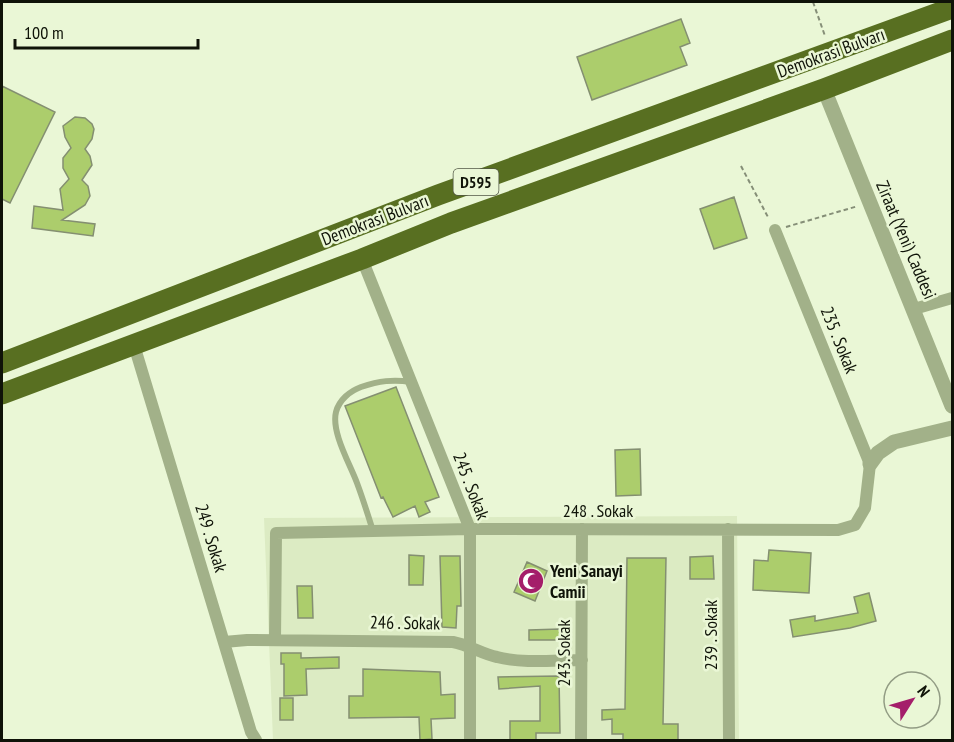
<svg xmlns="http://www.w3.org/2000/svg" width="954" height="742" font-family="'PT Sans Narrow',sans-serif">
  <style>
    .built { fill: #dcebc3 }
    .building { fill: #accd6c; stroke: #848f71; stroke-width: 1.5 }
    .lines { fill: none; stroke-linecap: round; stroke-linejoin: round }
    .path { stroke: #858e77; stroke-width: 2; stroke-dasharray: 4.5 3; stroke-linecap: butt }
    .service { stroke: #a2b189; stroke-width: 6 }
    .minor { stroke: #a2b189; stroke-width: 12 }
    .tertiary { stroke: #a2b189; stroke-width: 15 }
    .trunk { stroke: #586f21; stroke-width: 21 }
    .labels { text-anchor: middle; stroke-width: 5; stroke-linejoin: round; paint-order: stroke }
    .shield { fill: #eaf7d6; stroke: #515746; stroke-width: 1.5 }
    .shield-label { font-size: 16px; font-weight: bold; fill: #0f1308 }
    .street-label { font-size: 18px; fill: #0f1308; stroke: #eaf7d6 }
    .poi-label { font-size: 18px; font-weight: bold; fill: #0f1308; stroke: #eaf7d6; text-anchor: start }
  </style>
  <rect width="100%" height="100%" fill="#eaf7d6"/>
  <path class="built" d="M737,516L739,740H273L264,518Z"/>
  <path class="building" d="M681,19L690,43L680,47L687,65L592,100L577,57Z
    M2,86L55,112L10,203L2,199Z
    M75,117L85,118L92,124L94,129L92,139L85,149L90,156L92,165L82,180L88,186L90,196L85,205L62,220L95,224L93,236L32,228L34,206L63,210L60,189L69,179L63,168V158L71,148L65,137L63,126Z
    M734,197L747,238L714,249L700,209Z
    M396,387L439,497L425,502L430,512L419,517L415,506L393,517L383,497L381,498L345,406Z
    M640,449L641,495L616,496L615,450Z
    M769,550L811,553L809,593L753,590L754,560L768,561Z
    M409,555L424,556L423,585H409Z
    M440,556H460L461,606H457L456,628L442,627Z
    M713,556L714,579H690V557Z
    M627,558H666L663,724H678V741H623V734H612V719L602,720V710L625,709Z
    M527,562L547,571L535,601L514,592Z
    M297,586H312L313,618H298Z
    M869,593L876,621L850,628L793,637L790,620L815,616V621L858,613L854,597Z
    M560,629V640H529V630Z
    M281,653H301V658L339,657V668L306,669L307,695L284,696V664H281Z
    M363,669L440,672L441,695L455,694V718L431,719L432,739L420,740L419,717L349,718V696H363Z
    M559,676L560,733H536V741H510V721H540V686L499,689L498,677Z
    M280,698H293V720H280Z"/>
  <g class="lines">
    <path class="path" d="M813,2L825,36
      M741,166L769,219
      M786,227L858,206"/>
    <path class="service" d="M373,531C368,515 363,499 357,483C350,464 331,432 336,412C339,400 350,391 361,387C379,381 393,379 411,382"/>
    <path class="minor" d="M362,259L470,529V740
      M914,309L952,298
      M134,345L251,732L256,740
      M728,529L729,740
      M275,640L276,533L470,529L838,530L855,525L865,508L870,464L775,230
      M224,642L247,640L453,642C469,645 482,654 497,657C524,664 555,660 582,660
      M581,740L582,529"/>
    <path class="tertiary" d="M824,89L952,406
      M870,464L878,453L894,442L952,428"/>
    <path class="trunk" d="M2,363L438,195L952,8
      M2,394L362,259L451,223L824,89L952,40"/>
  </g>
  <defs>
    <g id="mosque-disc" transform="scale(1.35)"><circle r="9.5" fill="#a41e6a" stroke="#eaf7d6"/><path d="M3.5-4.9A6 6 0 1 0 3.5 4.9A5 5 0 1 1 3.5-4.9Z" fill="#fff"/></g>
  </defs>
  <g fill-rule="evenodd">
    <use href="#mosque-disc" x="531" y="581"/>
  </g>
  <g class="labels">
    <rect class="shield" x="453.5" y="169" width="45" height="26" rx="4.5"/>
    <g class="shield-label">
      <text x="476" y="188">D595</text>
    </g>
    <g class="street-label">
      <text transform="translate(831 53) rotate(-20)" y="6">Demokrasi Bulvarı</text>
      <text transform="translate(375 220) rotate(-21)" y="6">Demokrasi Bulvarı</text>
      <text transform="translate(906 240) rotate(67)" y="6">Ziraat (Yeni) Caddesi</text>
      <text transform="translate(839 340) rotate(68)" y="6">235 . Sokak</text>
      <text transform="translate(471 486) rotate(69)" y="6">245 . Sokak</text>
      <text x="598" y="517">248 . Sokak</text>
      <text transform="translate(211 538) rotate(73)" y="6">249 . Sokak</text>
      <text transform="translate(405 623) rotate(1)" y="6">246 . Sokak</text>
      <text transform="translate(711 635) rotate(-90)" y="6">239 . Sokak</text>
      <text transform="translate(564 653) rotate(-90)" y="6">243. Sokak</text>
    </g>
    <g class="poi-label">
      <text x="550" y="577">Yeni Sanayi<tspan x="550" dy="21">Camii</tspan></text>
    </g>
  </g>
  <rect width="954" height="742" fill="none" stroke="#0f1308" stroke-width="6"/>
  <g transform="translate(912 700) rotate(53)"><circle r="28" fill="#eaf7d6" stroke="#929c84" stroke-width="1.5"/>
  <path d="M0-4.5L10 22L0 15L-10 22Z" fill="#a41e6a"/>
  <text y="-9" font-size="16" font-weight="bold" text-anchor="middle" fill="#0f1308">N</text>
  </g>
  <path d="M15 39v9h183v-9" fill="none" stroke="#0f1308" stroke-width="3"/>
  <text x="24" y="39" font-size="18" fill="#0f1308" stroke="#eaf7d6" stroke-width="4.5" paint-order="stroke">100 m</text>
</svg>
